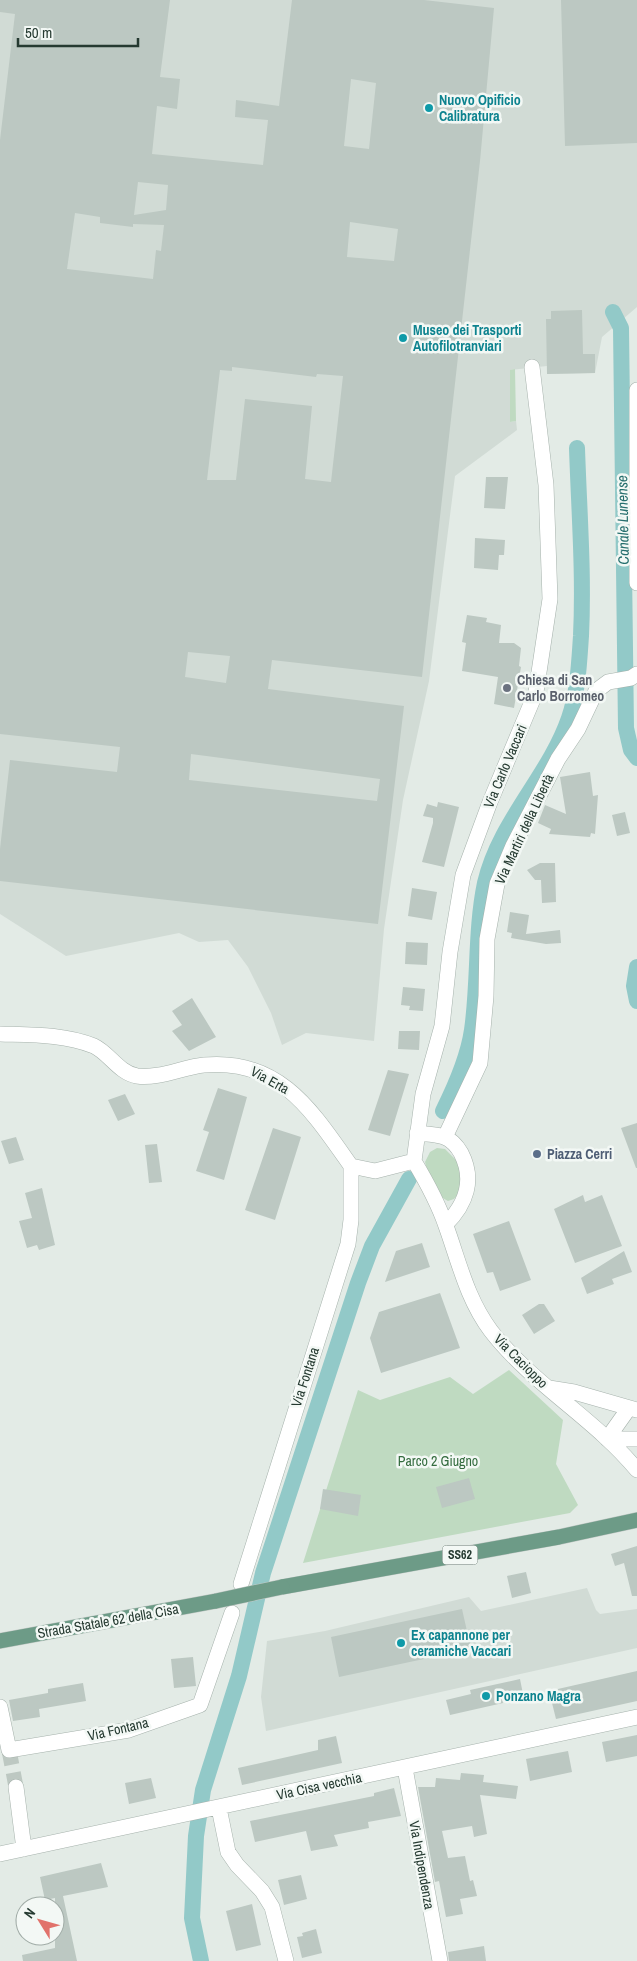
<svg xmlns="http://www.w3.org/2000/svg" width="637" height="1961" font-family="'Archivo Narrow',sans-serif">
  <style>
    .built { fill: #d1dbd5 }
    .green { fill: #bfdac1 }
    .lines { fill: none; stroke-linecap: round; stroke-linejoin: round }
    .canal { stroke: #92c9c8; stroke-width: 16 }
    .building { fill: #bcc8c2; fill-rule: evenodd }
    .street-tunnel { stroke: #bdc8c2; stroke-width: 15; stroke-dasharray: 15 8; stroke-linecap: butt }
    .street-casing { stroke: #a6b2ac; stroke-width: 16 }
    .primary-casing { stroke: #c2c8c5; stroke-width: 16 }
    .street { stroke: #fff; stroke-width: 15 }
    .primary { stroke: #6d9b87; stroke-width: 15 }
    .primary-bridge-casing { stroke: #c2c8c5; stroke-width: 16; stroke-linecap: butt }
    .primary-bridge { stroke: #6d9b87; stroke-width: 15 }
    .culture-dot { fill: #0f9aa8; stroke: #f3f8f5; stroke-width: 2 }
    .worship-dot { fill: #6b7280; stroke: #f3f8f5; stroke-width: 2 }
    .service-dot { fill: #5c6f8a; stroke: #f3f8f5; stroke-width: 2 }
    .labels { text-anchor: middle; stroke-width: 5; stroke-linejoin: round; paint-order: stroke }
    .shield { fill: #f3f8f5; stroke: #63736c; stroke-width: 1 }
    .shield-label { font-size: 12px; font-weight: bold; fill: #253a31 }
    .culture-label { font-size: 14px; font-weight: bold; fill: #0d838f; stroke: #f3f8f5; text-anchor: start }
    .worship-label { font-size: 14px; font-weight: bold; fill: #5b616d; stroke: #f3f8f5; text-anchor: start }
    .street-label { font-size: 14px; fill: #253a31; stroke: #f3f8f5 }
    .service-label { font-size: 14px; font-weight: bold; fill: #4e5e75; stroke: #f3f8f5; text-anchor: start }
    .park-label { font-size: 14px; fill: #346c3f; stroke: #f3f8f5 }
    .water-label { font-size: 15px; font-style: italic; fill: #266f6e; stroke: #f3f8f5 }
  </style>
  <rect width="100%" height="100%" fill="#e3ebe6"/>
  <path class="built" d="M0,0H637V307L602,337L595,373L547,374V366L510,370V422L516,421L517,430L455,476L429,681L403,800L384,929L374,1041L306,1033L282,1045L271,1013L248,967L228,940L199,942L179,933L66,956L0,914Z
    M587,1588L596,1610L600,1614L637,1609V1648L266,1731L261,1697L267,1641L325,1631L469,1597L481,1611Z"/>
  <path class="green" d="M515,369L516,421L510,422V370Z
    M437,1148L445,1149L461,1165L460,1192L454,1199L448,1201C433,1194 429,1176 425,1162L430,1152Z
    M509,1370L563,1420L556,1464L578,1505L570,1513L303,1563L358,1390L380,1400L450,1377L473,1394Z"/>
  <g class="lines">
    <path class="canal" d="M613,312L621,328L626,728L631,750L637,758
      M637,967L634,986L637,1001
      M443,1111C456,1085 468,1058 472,1030C479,981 475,931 485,883C499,822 549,776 569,718C578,692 579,664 581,636C584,573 579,511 577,448
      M201,1961L192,1918L196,1836L203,1790L239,1676L263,1573L358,1283L372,1246L409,1179"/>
  </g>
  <path class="building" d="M0,0H170L160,77L180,79L177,109L157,106L152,154L263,165L268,120L235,117L236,100L279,106L292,0H424L494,8L480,161L422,677L272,660L268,689L404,706L378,924L0,881V849L10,760L117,772L120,747L0,734V140L15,14L0,12ZM351,79L376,83L369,149L344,146ZM138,182L168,185L166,210L134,215ZM75,213L100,217V223L133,227V224L164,225L161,251L156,250L153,279L67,269ZM350,222L398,229L394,261L347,257ZM232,367L316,377L317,374L343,376L331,482L305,479L312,406L245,399L236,480H207L220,370L232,371ZM188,652L230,656L226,683L185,677ZM191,754L380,779L377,801L189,780Z
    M561,0H637V143L565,146Z
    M582,310L583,354H595V373L547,374L546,319H551V311Z
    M486,477H508L505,509L484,508Z
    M475,538L505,540L504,555H499L498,570L474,568Z
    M467,615L487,618L486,622L501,625L499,643H514L521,648L519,666L521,667L514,708L494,704L498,677L462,671L466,643L462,642Z
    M590,772L593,796L598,795L595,834L591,833L590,837L549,834L551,829L538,823L545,805L566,814L560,777Z
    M438,802L459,807L444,867L422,862L433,823V818L423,816L427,804L437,807Z
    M625,812L630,833L617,836L612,815Z
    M540,863H555L556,902L542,903L541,880H535L527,870Z
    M412,888L437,892L432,920L408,916Z
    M510,912L529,915L526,934L560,930L561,943L546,944L511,938L512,933L507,932Z
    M406,942L428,943L427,965L405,964Z
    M403,987L425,989L423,1011L409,1010L410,1006L401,1005Z
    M192,998L216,1037L189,1051L172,1031L182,1025L172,1011Z
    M399,1031H420L419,1050L398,1049Z
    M388,1070L409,1074L390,1136L368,1130Z
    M218,1088L247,1097L224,1180L196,1171L209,1132L203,1130Z
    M125,1094L135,1114L118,1121L108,1100Z
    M637,1123V1168H636L621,1128Z
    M273,1128L301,1137L275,1220L245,1210Z
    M16,1137L24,1160L9,1164L1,1141Z
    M157,1144L162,1182L149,1183L145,1145Z
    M42,1188L55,1245L39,1250L37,1245L27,1248L19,1221L32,1218L25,1193Z
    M583,1195L585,1202L602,1195L622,1246L575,1263L554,1209Z
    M509,1221L531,1280L500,1291L493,1272L487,1273L473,1234Z
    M422,1243L430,1267L385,1282L396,1251Z
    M624,1251L632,1272L612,1279L614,1284L587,1294L581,1278Z
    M440,1293L460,1348L381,1373L370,1338L379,1312Z
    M539,1304H544L555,1321L534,1334L522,1315Z
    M469,1478L475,1499L442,1508L436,1487Z
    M323,1489L361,1495L358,1516L320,1509Z
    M637,1546V1596H632L624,1563L615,1566L611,1554Z
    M526,1572L531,1593L512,1598L507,1576Z
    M462,1609L471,1649L339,1677L331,1637Z
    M193,1657L196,1686L174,1688L171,1659Z
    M637,1671V1701L556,1719L549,1691Z
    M520,1679L523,1694L502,1699L503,1703L450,1715L446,1700L471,1694L470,1690Z
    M83,1683L86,1701L39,1709L40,1717L13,1721L9,1700L48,1693V1689Z
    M637,1735V1756L606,1762L602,1742Z
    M336,1736L342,1763L242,1785L238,1768L318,1750V1740Z
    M568,1751L572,1772L530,1781L526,1759Z
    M461,1773L484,1775L483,1782L518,1786L516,1799L480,1795L487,1834L474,1837L472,1826L442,1831L448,1858L465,1856L470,1881L473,1880L477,1896L460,1899L463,1914L446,1917L439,1881L435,1882L418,1787H435L436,1778L460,1780Z
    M151,1778L156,1798L129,1804L125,1783Z
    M394,1788L401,1816L368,1822L369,1828L334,1835L338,1846L311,1851L306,1831L255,1842L250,1821L374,1796V1793Z
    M101,1863L108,1887L63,1896L77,1961H23L22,1955L55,1948V1898L45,1900L40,1877Z
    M301,1875L307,1899L284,1905L278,1880Z
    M252,1904L261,1945L236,1951L226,1911Z
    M316,1929L322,1953L302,1958L297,1937L303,1936L302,1933Z
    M484,1946L486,1961H449L448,1952Z"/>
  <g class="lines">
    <path class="street-tunnel" d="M9,1750L16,1787"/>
    <g class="street-casing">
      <path id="street" d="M637,390V583
        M0,1034C31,1035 64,1034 94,1046C109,1053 119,1073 137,1076C159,1079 183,1067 204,1065C280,1058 312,1111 351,1166L375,1171L414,1161C426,1181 438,1203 446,1226C459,1262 467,1299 491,1331C532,1384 594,1418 637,1470
        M417,1133C425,1134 436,1134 444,1137C452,1140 457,1146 461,1153C475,1180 466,1204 446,1224
        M445,1137L480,1063L486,996L487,939L497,884L513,846L558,759L578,729L596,691L608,682L631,678L637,674
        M414,1161L423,1094L442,1026L450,952L463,875L490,802L536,692L550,599L546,485L532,367
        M549,1388L574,1392L637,1410
        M607,1439L629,1408
        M607,1439H637
        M241,1584L348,1244L351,1220V1166
        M0,1707L9,1750L129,1730L200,1705L232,1613
        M405,1768L440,1961
        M16,1787L24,1849
        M219,1808L228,1852L237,1865L262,1891L272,1907L286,1961
        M0,1854L637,1717"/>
    </g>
    <g class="primary-casing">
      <path id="primary" d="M282,1587L559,1537L637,1520
        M0,1641L216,1601"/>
    </g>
    <use href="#street" class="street"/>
    <use href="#primary" class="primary"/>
    <g class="primary-bridge-casing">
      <path id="primary-bridge" d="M216,1601L282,1587"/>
    </g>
    <use href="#primary-bridge" class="primary-bridge"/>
  </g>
  <g class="culture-dot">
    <circle cx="429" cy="108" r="5"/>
    <circle cx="403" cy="338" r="5"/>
    <circle cx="401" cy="1643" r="5"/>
    <circle cx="486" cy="1696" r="5"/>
  </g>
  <circle class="worship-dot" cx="507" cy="688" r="5"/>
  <circle class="service-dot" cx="537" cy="1154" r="5"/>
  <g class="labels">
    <rect class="shield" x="442.5" y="1545.5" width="35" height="19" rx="4"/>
    <g class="shield-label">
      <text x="460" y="1559">SS62</text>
    </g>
    <g class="culture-label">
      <text x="439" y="105">Nuovo Opificio<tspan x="439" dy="16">Calibratura</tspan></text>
      <text x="413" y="335">Museo dei Trasporti<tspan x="413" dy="16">Autofilotranviari</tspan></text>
      <text x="411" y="1640">Ex capannone per<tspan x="411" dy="16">ceramiche Vaccari</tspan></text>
      <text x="496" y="1701">Ponzano Magra</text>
    </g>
    <g class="worship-label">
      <text x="517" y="685">Chiesa di San<tspan x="517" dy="16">Carlo Borromeo</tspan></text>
    </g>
    <g class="street-label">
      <text transform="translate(505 766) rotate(-67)" y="5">Via Carlo Vaccari</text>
      <text transform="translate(524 829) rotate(-65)" y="5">Via Martiri della Libertà</text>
      <text transform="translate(270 1080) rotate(29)" y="5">Via Erta</text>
      <text transform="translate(521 1361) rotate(45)" y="5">Via Cacioppo</text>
      <text transform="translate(305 1377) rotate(-72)" y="5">Via Fontana</text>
      <text transform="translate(108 1621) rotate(-10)" y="5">Strada Statale 62 della Cisa</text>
      <text transform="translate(118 1729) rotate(-13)" y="5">Via Fontana</text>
      <text transform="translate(319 1786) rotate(-12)" y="5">Via Cisa vecchia</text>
      <text transform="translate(422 1865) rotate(80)" y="5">Via Indipendenza</text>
    </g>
    <g class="service-label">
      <text x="547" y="1159">Piazza Cerri</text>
    </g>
    <g class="park-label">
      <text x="438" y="1466">Parco 2 Giugno</text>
    </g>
    <g class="water-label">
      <text transform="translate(623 520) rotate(-91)" y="5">Canale Lunense</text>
    </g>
  </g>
  <g transform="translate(40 1921) rotate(307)"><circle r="24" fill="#f3f8f5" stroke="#a1aca7"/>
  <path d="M0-4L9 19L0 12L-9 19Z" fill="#e1726b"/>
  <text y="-8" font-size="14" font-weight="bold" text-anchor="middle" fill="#253a31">N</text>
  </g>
  <path d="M18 38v8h120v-8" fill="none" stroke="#253a31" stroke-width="2.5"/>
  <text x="25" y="38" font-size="15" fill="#253a31" stroke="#f3f8f5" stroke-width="4" paint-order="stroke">50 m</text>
</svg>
